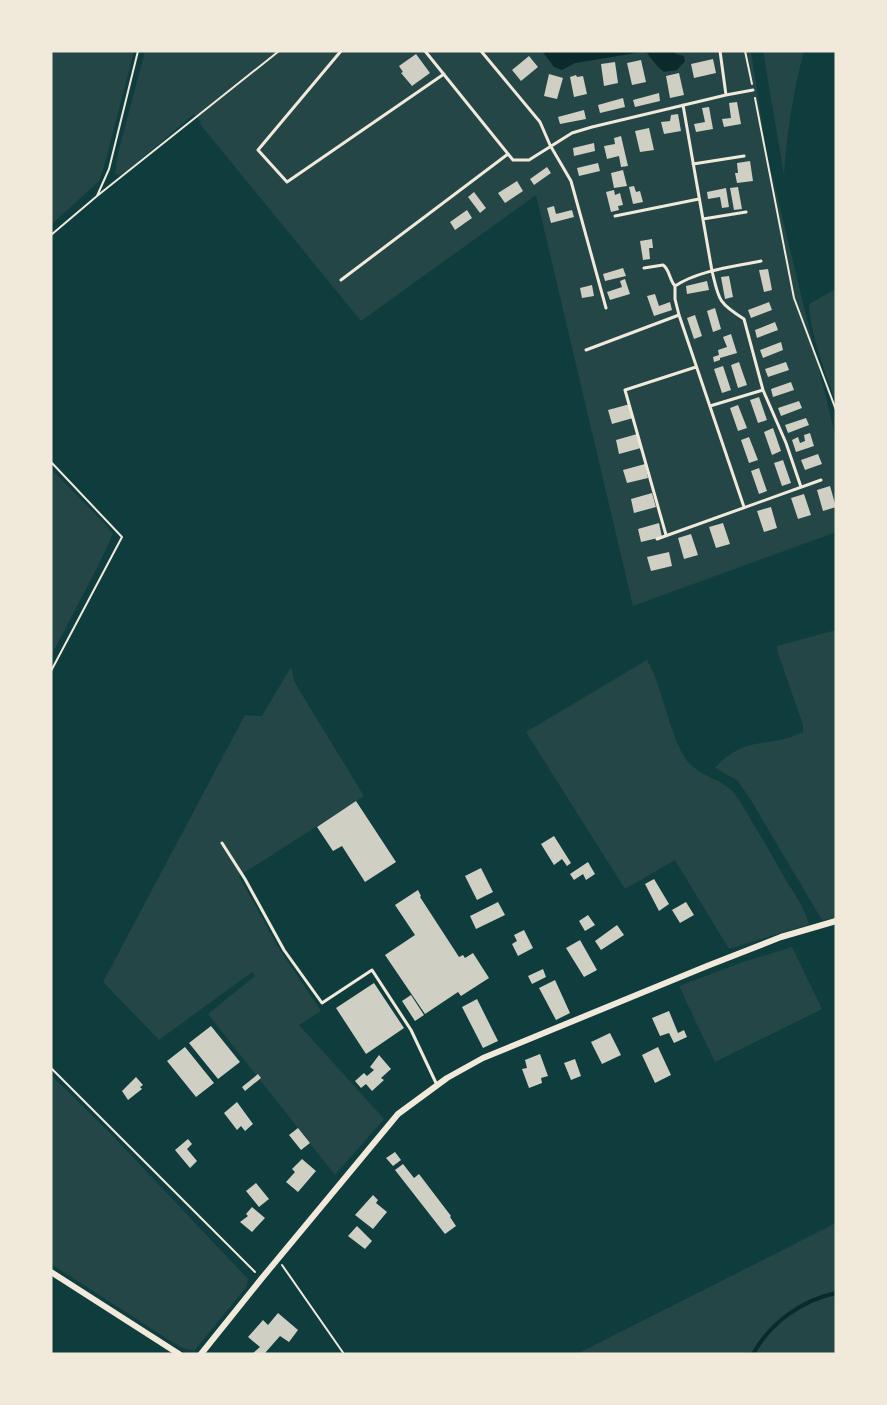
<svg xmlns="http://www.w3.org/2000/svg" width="887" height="1405" font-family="Quicksand,sans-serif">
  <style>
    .green { fill: #244646 }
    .water { fill: #0a2a2b }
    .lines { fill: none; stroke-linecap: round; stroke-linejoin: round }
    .stream { stroke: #0a2a2b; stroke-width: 4 }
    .building { fill: #cfcfc3 }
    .path { stroke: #f1e9da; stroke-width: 2 }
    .service { stroke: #f1e9da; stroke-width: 3 }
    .minor { stroke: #f1e9da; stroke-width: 6 }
  </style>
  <rect width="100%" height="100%" fill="#0f3d3e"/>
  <path class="green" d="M51,51H134L105,163L99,181L51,225Z
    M145,51H751L766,150L836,439V532L633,606L536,195L361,321L200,124L201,122L194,114L127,171L120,175L115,174L118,153Z
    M763,51H804C793,92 787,132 784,175Z
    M836,289V403C826,375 810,333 809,304Z
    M51,469L105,524L113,534L98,566L51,656Z
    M836,630V918L822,920L749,797L737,780L715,768C746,734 769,749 803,732V725L778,653L777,646Z
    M647,660C664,690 667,728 685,758C696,775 716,777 730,789C738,796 743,807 748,815C760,835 772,855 783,875C792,891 804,906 809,924L807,925L729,949L675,860L625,889L526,732Z
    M291,667L294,681L304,698L364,796L239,876L278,947L321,1011L299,1025L384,1119L335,1175L208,1014L255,976L252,972L159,1040L103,982L245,715L262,716Z
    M792,947L822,1009L715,1062L679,986L743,962Z
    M51,1075L110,1133L248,1279L247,1286L194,1351L180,1347L51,1264Z
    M836,1223V1354H577Z"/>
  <path class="water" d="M542,51H673L676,54L684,56L685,61L677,70L664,72L657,66L647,53L642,52L575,63L562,70L554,67Z"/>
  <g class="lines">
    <path class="stream" d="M753,1354C770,1323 802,1300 836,1293"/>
  </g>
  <path class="building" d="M416,54L430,73L412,86L401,73L403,72L399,66Z
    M529,56L538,67L521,81L512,70Z
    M713,59L716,73L694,78L691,64Z
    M641,60L646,82L632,85L627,63Z
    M615,62L618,83L604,86L601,64Z
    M679,73L684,95L670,98L666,76Z
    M549,74L563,78L557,99L544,96Z
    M576,75L577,77L583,76L587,94L574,97L570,77Z
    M659,93L660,101L635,107L633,100Z
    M623,98L625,107L600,113L598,105Z
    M737,102L741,124L724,127L722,119L731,118L729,103Z
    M709,107L713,129L696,132L694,124L705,122L702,108Z
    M584,110L586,119L560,124L558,117Z
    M678,114L681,131L664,134L661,122L670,121L671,115Z
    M649,128L654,150L640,152L635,131Z
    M621,136L628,166L621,167L619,156L607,159L604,146L615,144L614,138Z
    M594,143L595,151L574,156L573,148Z
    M750,161L753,181L737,183L735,173H738L737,163Z
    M598,163L600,171L579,176L577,168Z
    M547,167L551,173L534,185L530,179Z
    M623,170L627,186L614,188L611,173Z
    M517,181L523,191L505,203L498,193Z
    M634,186L636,192L640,191L643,202L633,204L629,187Z
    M738,187L742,209L734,210L730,188Z
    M726,188L729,207L722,208L720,197L708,199L707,192Z
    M614,190L615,195L620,193L623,205L618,206L619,210L611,212L606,192Z
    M474,192L486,208L480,213L468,197Z
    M554,206L556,214L572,210L574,217L551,223L547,208Z
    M467,210L472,218L455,230L450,222Z
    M652,239L653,248H649L650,259L643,260L640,241Z
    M623,268L626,276L605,281L603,274Z
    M768,269L772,290L764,292L759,270Z
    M729,276L733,297L725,299L721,277Z
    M625,279L630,294L610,300L607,292L622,287L620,281Z
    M707,281L709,290L687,294L686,286Z
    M592,285L594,296L582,298L580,288Z
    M655,294L659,306L670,302L672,310L654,316L647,296Z
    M769,302L772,310L751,318L748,310Z
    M715,308L721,329L713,332L707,311Z
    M695,315L702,336L694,339L687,318Z
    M775,322L778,330L757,338L755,330Z
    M731,334L737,353L720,358V360L714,362L713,357L719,355L718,350L727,347L723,337Z
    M781,342L783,350L763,358L760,350Z
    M739,362L747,385L738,388L731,365Z
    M786,362L789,370L768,377L765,369Z
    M723,366L731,390L722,393L714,369Z
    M791,382L794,390L773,397L771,389Z
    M759,397L767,420L758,423L750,400Z
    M799,401L802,408L781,416L778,408Z
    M630,404L633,418L612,424L608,410Z
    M738,405L747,428L738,431L730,408Z
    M806,418L809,425L788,433L785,425Z
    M773,428L781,451L772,455L764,432Z
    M810,433L814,446L796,452L792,440L798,437L800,443L805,441L804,435Z
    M637,434L641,448L619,454L616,440Z
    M749,437L758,460L749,463L741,440Z
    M818,454L822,464L805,470L801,460Z
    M783,460L791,483L782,486L774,463Z
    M645,464L648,478L627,483L623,470Z
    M759,468L767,491L759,494L751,471Z
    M830,486L836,507L823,511L817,490Z
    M652,493L656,507L634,513L631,499Z
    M804,494L811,515L798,519L791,498Z
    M771,507L777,528L764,532L757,511Z
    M659,523L662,537L641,542L638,529Z
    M723,523L730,544L716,548L709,527Z
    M691,534L698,555L684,559L678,538Z
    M669,552L672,566L651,571L647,557Z
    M356,801L396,862L365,882L342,846L333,851L317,827Z
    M554,836L571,863L567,866L562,859L554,865L541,844Z
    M588,862L595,874L586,880L583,874L574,880L570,874Z
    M481,868L493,892L477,900L465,876Z
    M654,879L669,904L659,911L645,884Z
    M418,890L421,896L420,897L459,957L463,955L465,958L473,953L489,978L461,996L458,992L425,1014L385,955L415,935L395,905Z
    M498,902L505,915L476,929L470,916Z
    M686,902L694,915L680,923L672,910Z
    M588,915L595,925L585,931L579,921Z
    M617,925L624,935L601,950L595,941Z
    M524,930L533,948L518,956L512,944L517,941L514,935Z
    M580,940L597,970L584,977L566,948Z
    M543,969L546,977L532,984L528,976Z
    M555,980L570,1013L556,1020L539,988Z
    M374,983L404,1028L366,1054L336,1008Z
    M411,995L424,1015L415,1021L402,1001Z
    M477,999L498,1041L483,1048L462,1007Z
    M669,1011L678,1033L684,1030L687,1037L674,1043L669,1033L660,1036L652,1018Z
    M211,1026L240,1062L218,1079L189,1043Z
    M610,1033L621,1055L602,1064L591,1042Z
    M185,1047L214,1083L196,1097L167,1061Z
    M658,1047L671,1075L655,1083L642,1055Z
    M540,1054L548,1076L541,1078L542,1083L529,1088L522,1069L527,1068L525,1060Z
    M379,1055L391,1069L381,1078L384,1080L372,1091L366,1084L361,1088L355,1081L364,1073L367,1076L374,1070L370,1067Z
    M575,1059L581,1076L571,1080L564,1063Z
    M258,1074L261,1078L245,1091L242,1087Z
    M136,1077L143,1085L140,1087L142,1089L128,1100L122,1091Z
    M237,1102L253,1124L245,1131L241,1126L237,1130L224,1113Z
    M298,1128L310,1143L301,1150L289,1135Z
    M188,1139L192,1144L187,1149L197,1161L190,1168L175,1150Z
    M395,1152L401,1160L393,1166L386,1158Z
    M302,1159L316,1171L298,1192L286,1182L295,1172L292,1169Z
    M403,1164L414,1178L419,1174L451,1216L450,1217L456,1226L445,1234L395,1170Z
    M256,1183L269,1199L259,1207L246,1191Z
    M373,1195L378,1200L376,1203L387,1212L373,1229L355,1215Z
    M252,1207L265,1218L252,1232L240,1222L248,1216L246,1214Z
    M357,1226L372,1241L365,1249L348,1236Z
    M278,1313L298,1330L289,1342L280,1336L265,1353L267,1354H252L260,1347L248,1337L263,1320L268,1325Z"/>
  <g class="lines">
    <path class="path" d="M745,51L752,84
      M755,98L794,298L836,410
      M97,196L279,51
      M51,235L97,196L109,169L138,51
      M51,462L122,537L51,671
      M51,1068L255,1272
      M282,1265L344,1354"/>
    <path class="service" d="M341,51L258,150L287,182L444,74
      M425,51L513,160H529L572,133L592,127L726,95L720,51
      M481,51L540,122L550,145L571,181L606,308
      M726,95L753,90
      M683,105L712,271C719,300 718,303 744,319L763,390L786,443L801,487
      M693,164L744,156
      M615,216L699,199
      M703,219L746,212
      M644,268L663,265C670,270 669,279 675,286
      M341,280L508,154
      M586,350L679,315
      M710,406L763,390
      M744,507L679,315L675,299V286C700,270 733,267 761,261
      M666,535L625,390L696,367
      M657,539L821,480
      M222,843L245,879L284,950L322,1003L372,970L411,1030L437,1085"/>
    <path class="minor" d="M51,1272L179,1354
      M201,1354L262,1278L398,1114L447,1078L483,1058L707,966L781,937L836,921"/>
  </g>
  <rect width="887" height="1405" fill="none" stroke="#f1e9da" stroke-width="105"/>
</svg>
